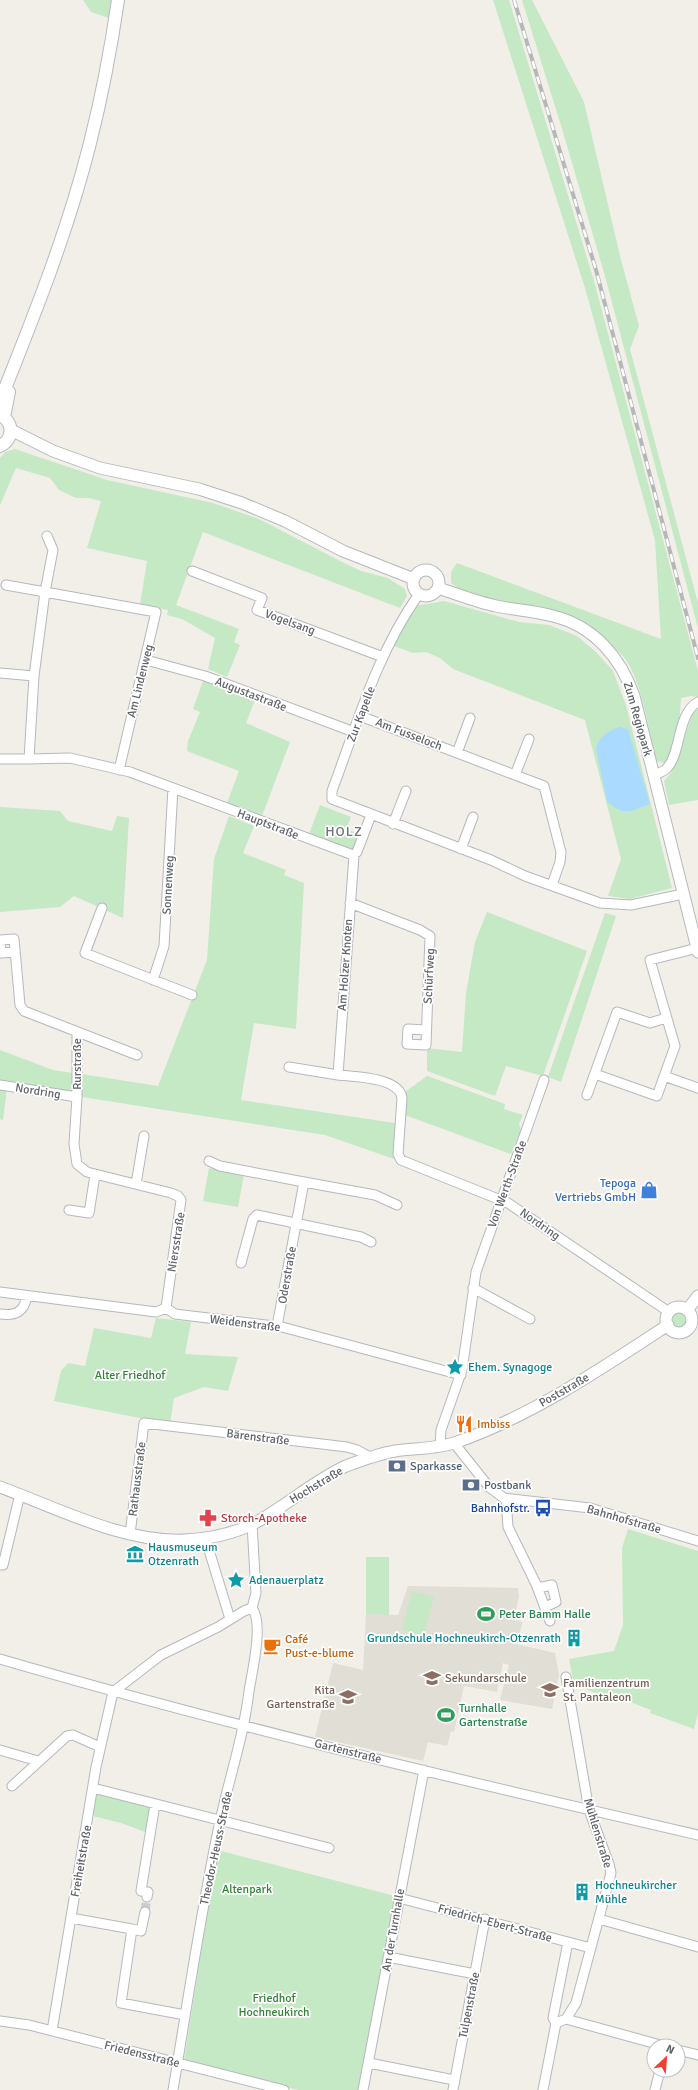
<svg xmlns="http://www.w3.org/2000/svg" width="698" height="2090" font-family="Signika,sans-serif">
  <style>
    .education { fill: #e1ded6 }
    .green { fill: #c5e8c5 }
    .water { fill: #aadaff }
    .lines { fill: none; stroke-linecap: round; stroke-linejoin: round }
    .minor-tunnel { stroke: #ccccc8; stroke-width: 9; stroke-dasharray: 9 4.5; stroke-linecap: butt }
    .minor-casing { stroke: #b5b8bc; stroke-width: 11 }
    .tertiary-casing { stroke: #b5b8bc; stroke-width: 13 }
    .secondary-casing { stroke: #b6babf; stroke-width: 14 }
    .minor { stroke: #fff; stroke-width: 9 }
    .tertiary { stroke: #fff; stroke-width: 11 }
    .secondary { stroke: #fff; stroke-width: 12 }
    .rail-casing { stroke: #b6b7b8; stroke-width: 4 }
    .rail { stroke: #fff; stroke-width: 2.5; stroke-dasharray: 8; stroke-linecap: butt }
    .labels { text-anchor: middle; stroke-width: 3.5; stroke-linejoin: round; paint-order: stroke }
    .street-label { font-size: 12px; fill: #5f6368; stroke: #fff }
    .shop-label { font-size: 12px; fill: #366cbe; stroke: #fff; text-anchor: end }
    .culture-label { font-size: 12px; fill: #0d838f; stroke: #fff; text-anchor: start }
    .park-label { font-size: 12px; fill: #348238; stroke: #fff }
    .food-label { font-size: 12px; fill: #c56008; stroke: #fff; text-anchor: start }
    .service-label { font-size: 12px; fill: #4e5e75; stroke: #fff; text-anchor: start }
    .transit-label { font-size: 12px; fill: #164399; stroke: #fff; text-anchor: end }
    .health-label { font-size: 12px; fill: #be3a42; stroke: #fff; text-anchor: start }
    .leisure-label { font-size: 12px; fill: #27864d; stroke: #fff; text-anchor: start }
    .education-label { font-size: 12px; fill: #785e54; stroke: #fff; text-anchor: start }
    .quarter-label { font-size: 14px; letter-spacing: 1px; fill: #70757a; stroke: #fff }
  </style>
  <rect width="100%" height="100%" fill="#f1efe8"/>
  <path class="education" d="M408,1586L518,1588L519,1596L514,1619L523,1622L519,1635L510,1633L508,1642L555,1653L559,1675L552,1709L500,1700L509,1665L503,1663L497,1692L464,1686L454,1732L451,1731L447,1746L428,1742L423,1761L315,1737L333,1663L363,1670L366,1614L398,1615Z"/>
  <path class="green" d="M83,0H113L109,18L91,12Z
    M493,0H509L594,281L698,671V697L691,696L681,698C680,719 677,747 664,763L656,761C650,735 641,680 626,660C623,655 618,651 613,647C589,622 566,612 531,607C504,604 473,600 451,583V572L457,563L661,639L655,540L585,288Z
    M522,0H532L584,102L620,256L639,326L630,349L698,603V628L605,276L563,132Z
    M15,449L107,480L213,503L259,519L346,564L361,571L388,578L405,589L407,596L400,608L203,532L176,605L239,629L234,642L240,645L227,677L208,669L215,638L182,619L167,615L168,610L140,605L147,561L87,548L101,501L89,498H76L59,490L50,478L16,468L0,505V458L5,452Z
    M444,601L519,622L549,625L577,636L596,652L613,671L626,705L672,888L630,899L608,896L621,859L585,720L453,669L440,658L426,652L413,653L394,646L415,606Z
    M203,681L255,700L246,723L290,742L262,816L227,803L239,771L187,751L188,741L200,712L193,709Z
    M694,710H698V800L669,805L664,781L672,772Z
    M320,805L351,817L346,829L359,834L354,848L351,850L309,834Z
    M0,807L60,811L68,821L112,831L117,816L129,818L123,918L74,896L60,907L0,912Z
    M229,816L254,826L243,853L286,870L284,875L304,883L296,1029L254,1023L241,1100L395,1123L394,1159L325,1135L82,1097L81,1074L158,1086L207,960L214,859Z
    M487,912L587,951L543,1076L506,1066L495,1096L427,1071V1048L462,1052L466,993L475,942Z
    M605,913L616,916L561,1082L548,1077Z
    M0,1050L53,1070L72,1073L73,1086L70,1091L66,1092L0,1082Z
    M427,1076L505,1104L504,1109L523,1115L519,1124L521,1130L511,1154L405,1115L406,1099L405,1092Z
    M0,1087L7,1088L3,1120L0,1119Z
    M209,1168L244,1175L238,1207L203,1201Z
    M672 1320a7 7 0 1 1 14 0a7 7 0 1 1-14 0Z
    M156,1318L191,1322L185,1354L238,1357L228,1391L204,1387L174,1398L170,1424L54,1401L61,1371L68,1363L85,1366L94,1328L151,1338Z
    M628,1529L698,1551V1713L694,1729L650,1713L651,1710L625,1700L623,1703L574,1685L569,1659L614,1651L623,1625L622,1548Z
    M366,1557H389V1615L366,1614Z
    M412,1591L434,1597L424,1635L402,1630Z
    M97,1793L150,1806L148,1833L121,1823L93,1816Z
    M217,1850L395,1896L359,2090H298L184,2061Z"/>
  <path class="water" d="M619,727L628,729L650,804L631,811H622L614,807L607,801L596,749C599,736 607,732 619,727Z"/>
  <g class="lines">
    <path class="minor-tunnel" d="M145,1912L147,1897"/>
    <g class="minor-casing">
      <path id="minor" d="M192,571L262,598L257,610L383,657
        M6,585L45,592L53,550L47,536
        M419,594C377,653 357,724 332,791V799L491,860L525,876L600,903L631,905L683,894
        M146,660L205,676L354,732
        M0,673L34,676
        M360,716L544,786L561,852L560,862L552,885
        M457,753L470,718
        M0,759H29
        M119,770L156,612L45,592L34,676L29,759L70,758L130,772L353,855L357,852L371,815
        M515,775L529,739
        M654,775C658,773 664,772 667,768C681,754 677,713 698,702
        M393,824L406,791
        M461,849L473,817
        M350,903L420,930L430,936L426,1045L407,1044L408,1029L426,1030
        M102,908L85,953L192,995
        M15,952L1,953L0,940L14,939L20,1005L24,1011L137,1055
        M153,980L164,946L173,788
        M77,1032V1097L74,1144L77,1164L87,1172L171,1193L178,1196L181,1200L166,1308
        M289,1067L338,1075L354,855
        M595,1074L657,1096L675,1046L650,960L697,948
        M338,1075C355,1077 399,1077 402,1098L398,1154L401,1160L508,1203L669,1312
        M664,1076L698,1088
        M0,1085L77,1097
        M587,1095L617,1012L650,1023L666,1018
        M209,1161L220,1166L304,1182
        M136,1184L144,1136
        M69,1210L89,1213L95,1175
        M241,1263L253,1219L257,1215L361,1237L371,1242
        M473,1288L530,1319
        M0,1292L156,1312L166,1308
        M166,1308L175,1314L282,1327L461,1375
        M0,1314C16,1316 24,1312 27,1296
        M277,1326L304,1182L375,1195L397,1205
        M454,1443L489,1487L504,1498L590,1508L698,1541
        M440,1446L441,1430L462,1370L476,1272L544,1080
        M506,1499L508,1527L536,1584L550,1621
        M252,1524L256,1593L252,1608
        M130,1534L144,1423L347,1447L357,1450L370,1457
        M205,1537L230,1619
        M0,1565H3L20,1494
        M538,1588L552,1585L556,1602L545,1607
        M0,1659C230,1726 464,1781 698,1835
        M113,1692L161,1655L218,1627L244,1611L252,1608
        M0,1750L38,1761
        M12,1786L67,1736L73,1735L100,1747
        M93,1788L329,1848
        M147,1897L148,1892L141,1891L155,1804
        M399,1898L591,1948
        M71,1918L132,1929L121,2003L185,2015
        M599,1919L698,1947
        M132,1929L141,1931L145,1912
        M388,1957L475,1974
        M566,2019L664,2046
        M0,2021L29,2025L284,2090
        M556,2023L566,2019L576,2003L611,1873L609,1864L589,1810L566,1677
        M52,2031L96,1767L113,1692
        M678,2050L698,2055
        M369,2063L454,2080
        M173,2090C188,2000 201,1910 220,1821C229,1778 244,1736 249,1691C252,1672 264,1623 252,1608
        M363,2090L424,1770
        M453,2090L485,1919
        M543,2090L556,2023L553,2018L568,1942
        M655,2090L660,2070"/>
    </g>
    <g class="tertiary-casing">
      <path id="tertiary" d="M11,430L53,451L100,468L199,489L242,503L285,521L343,551L414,579
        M413 583a13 13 0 1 1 26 0a13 13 0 1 1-26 0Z
        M438,588C457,594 477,602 496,606C515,610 535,611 553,616C594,626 621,658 634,696L698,952
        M666 1320a13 13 0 1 1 26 0a13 13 0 1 1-26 0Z
        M687,1310L698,1296
        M0,1487C57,1508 124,1543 185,1540C208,1539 232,1534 253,1524C285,1507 313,1481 346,1466C362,1460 378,1454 395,1451C415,1448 438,1449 457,1442C533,1415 601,1369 668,1325"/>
    </g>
    <g class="secondary-casing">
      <path id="secondary" d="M0,401C34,316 68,231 90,143C102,96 111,48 118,0
        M0,415C14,422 14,439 0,446
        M4,417L9,392"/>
    </g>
    <use href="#minor" class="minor"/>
    <use href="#tertiary" class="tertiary"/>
    <use href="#secondary" class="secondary"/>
    <g class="rail-casing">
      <path id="rail" d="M514,0L596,270L698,658"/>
    </g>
    <use href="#rail" class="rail"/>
  </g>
  <defs>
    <g id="shop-bare" transform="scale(1.38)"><path d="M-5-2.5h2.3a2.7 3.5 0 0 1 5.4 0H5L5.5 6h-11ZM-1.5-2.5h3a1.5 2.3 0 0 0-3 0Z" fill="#3f7fe0" stroke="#fff" stroke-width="2.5" paint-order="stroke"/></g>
    <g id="sight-bare" transform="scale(1.38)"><path d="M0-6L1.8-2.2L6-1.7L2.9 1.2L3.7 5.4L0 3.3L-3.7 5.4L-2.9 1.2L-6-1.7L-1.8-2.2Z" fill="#0f9aa8" stroke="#fff" stroke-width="2.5" paint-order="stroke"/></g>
    <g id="restaurant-bare" transform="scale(1.38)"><path d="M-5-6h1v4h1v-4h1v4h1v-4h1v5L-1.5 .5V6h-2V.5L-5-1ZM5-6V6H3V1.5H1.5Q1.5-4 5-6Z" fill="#e8710a" stroke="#fff" stroke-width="2.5" paint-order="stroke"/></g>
    <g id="bank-bare" transform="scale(1.38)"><path d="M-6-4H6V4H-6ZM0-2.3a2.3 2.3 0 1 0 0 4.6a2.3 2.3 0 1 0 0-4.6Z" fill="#5c6f8a" stroke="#fff" stroke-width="2.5" paint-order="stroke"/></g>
    <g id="bus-bare" transform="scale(1.38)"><path d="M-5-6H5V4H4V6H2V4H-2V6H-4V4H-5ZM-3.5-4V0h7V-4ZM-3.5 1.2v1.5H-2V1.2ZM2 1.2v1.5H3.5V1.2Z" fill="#1a4fb4" stroke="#fff" stroke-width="2.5" paint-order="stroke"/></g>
    <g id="pharmacy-bare" transform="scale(1.38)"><path d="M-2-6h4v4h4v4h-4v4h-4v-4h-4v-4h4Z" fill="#e0444e" stroke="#fff" stroke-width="2.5" paint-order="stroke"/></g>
    <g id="museum-bare" transform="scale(1.38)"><path d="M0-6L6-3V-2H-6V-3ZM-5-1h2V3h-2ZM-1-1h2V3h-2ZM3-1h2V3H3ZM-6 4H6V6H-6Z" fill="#0f9aa8" stroke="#fff" stroke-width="2.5" paint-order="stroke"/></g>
    <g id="stadium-bare" transform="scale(1.38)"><path d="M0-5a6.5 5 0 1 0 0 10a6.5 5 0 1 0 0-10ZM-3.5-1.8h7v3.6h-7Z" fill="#2e9e5b" stroke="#fff" stroke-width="2.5" paint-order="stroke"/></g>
    <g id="building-bare" transform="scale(1.38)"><path d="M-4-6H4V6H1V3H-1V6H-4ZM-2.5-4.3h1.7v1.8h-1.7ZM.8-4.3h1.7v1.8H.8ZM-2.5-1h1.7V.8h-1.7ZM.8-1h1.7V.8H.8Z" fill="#0f9aa8" stroke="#fff" stroke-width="2.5" paint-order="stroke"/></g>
    <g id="cafe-bare" transform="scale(1.38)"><path d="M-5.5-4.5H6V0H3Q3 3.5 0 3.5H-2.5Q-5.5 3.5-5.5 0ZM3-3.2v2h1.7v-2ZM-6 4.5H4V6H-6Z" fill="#e8710a" stroke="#fff" stroke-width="2.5" paint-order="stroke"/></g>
    <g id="school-bare" transform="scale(1.38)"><path d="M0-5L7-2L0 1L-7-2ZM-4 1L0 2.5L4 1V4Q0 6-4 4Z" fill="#8d6e63" stroke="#fff" stroke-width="2.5" paint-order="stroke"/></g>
  </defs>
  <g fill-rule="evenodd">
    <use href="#shop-bare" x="649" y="1190"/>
    <use href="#sight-bare" x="455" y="1367"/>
    <use href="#restaurant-bare" x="464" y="1424"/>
    <use href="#bank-bare" x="397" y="1466"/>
    <use href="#bank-bare" x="471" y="1485"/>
    <use href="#bus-bare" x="543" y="1508"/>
    <use href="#pharmacy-bare" x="208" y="1518"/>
    <use href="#museum-bare" x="135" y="1554"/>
    <use href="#sight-bare" x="236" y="1580"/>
    <use href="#stadium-bare" x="486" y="1614"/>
    <use href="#building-bare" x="574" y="1638"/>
    <use href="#cafe-bare" x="272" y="1646"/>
    <use href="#school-bare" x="432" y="1678"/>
    <use href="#school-bare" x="550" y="1690"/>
    <use href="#school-bare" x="348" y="1697"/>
    <use href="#stadium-bare" x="446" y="1715"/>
    <use href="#building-bare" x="582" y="1892"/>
  </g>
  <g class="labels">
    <g class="street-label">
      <text transform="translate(290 622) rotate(20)" y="4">Vogelsang</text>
      <text transform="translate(140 681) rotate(-76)" y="4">Am Lindenweg</text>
      <text transform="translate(251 694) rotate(21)" y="4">Augustastraße</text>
      <text transform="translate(361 714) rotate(-69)" y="4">Zur Kapelle</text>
      <text transform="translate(638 719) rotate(74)" y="4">Zum Regiopark</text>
      <text transform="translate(409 734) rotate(21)" y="4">Am Fusseloch</text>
      <text transform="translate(268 824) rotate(21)" y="4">Hauptstraße</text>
      <text transform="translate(168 885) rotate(-87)" y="4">Sonnenweg</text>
      <text transform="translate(345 965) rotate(-86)" y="4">Am Holzer Knoten</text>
      <text transform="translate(429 976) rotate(-87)" y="4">Schürfweg</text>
      <text transform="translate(77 1064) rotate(-90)" y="4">Rurstraße</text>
      <text transform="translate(38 1091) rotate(9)" y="4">Nordring</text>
      <text transform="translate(507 1184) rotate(-70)" y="4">Von Werth-Straße</text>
      <text transform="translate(540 1224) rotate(35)" y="4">Nordring</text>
      <text transform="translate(176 1242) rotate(-81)" y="4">Niersstraße</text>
      <text transform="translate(287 1275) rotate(-80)" y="4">Oderstraße</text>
      <text transform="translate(245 1323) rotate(7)" y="4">Weidenstraße</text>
      <text transform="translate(564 1390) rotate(-30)" y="4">Poststraße</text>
      <text transform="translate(258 1437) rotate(7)" y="4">Bärenstraße</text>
      <text transform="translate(137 1479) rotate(-83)" y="4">Rathausstraße</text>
      <text transform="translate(316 1485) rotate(-31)" y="4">Hochstraße</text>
      <text transform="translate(624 1519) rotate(16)" y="4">Bahnhofstraße</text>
      <text transform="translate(348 1751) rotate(14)" y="4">Gartenstraße</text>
      <text transform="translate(598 1833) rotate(73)" y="4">Mühlenstraße</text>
      <text transform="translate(216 1848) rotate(-78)" y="4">Theodor-Heuss-Straße</text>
      <text transform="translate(81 1861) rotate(-80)" y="4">Freiheitstraße</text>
      <text transform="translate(495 1923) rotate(15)" y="4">Friedrich-Ebert-Straße</text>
      <text transform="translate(393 1930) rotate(-80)" y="4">An der Turnhalle</text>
      <text transform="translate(469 2005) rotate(-79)" y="4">Tulpenstraße</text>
      <text transform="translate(142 2054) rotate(14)" y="4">Friedensstraße</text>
    </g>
    <g class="shop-label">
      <text x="636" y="1187">Tepoga<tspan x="636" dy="14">Vertriebs GmbH</tspan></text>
    </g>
    <g class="culture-label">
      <text x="468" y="1371">Ehem. Synagoge</text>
      <text x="148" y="1551">Hausmuseum<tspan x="148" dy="14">Otzenrath</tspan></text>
      <text x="249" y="1584">Adenauerplatz</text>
      <text x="561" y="1642" text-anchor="end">Grundschule Hochneukirch-Otzenrath</text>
      <text x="595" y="1889">Hochneukircher<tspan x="595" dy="14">Mühle</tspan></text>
    </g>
    <g class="park-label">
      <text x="130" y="1379">Alter Friedhof</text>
      <text x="247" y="1893">Altenpark</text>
      <text x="274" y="2002">Friedhof<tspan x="274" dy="14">Hochneukirch</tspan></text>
    </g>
    <g class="food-label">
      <text x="477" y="1428">Imbiss</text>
      <text x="285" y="1643">Café<tspan x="285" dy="14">Pust-e-blume</tspan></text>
    </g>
    <g class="service-label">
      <text x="410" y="1470">Sparkasse</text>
      <text x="484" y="1489">Postbank</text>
    </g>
    <g class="transit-label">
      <text x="530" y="1512">Bahnhofstr.</text>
    </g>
    <g class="health-label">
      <text x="221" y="1522">Storch-Apotheke</text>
    </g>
    <g class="leisure-label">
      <text x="499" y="1618">Peter Bamm Halle</text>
      <text x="459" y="1712">Turnhalle<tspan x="459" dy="14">Gartenstraße</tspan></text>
    </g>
    <g class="education-label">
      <text x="445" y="1682">Sekundarschule</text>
      <text x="563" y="1687">Familienzentrum<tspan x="563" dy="14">St. Pantaleon</tspan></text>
      <text x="335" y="1694" text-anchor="end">Kita<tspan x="335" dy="14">Gartenstraße</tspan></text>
    </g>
    <g class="quarter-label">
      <text x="344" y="836">HOLZ</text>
    </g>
  </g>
  <g transform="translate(666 2058) rotate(26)"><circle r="19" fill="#ffffff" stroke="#bfc1c3"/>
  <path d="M0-3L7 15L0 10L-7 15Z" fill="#ea4335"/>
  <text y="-6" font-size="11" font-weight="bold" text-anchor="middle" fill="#5f6368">N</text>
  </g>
</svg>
